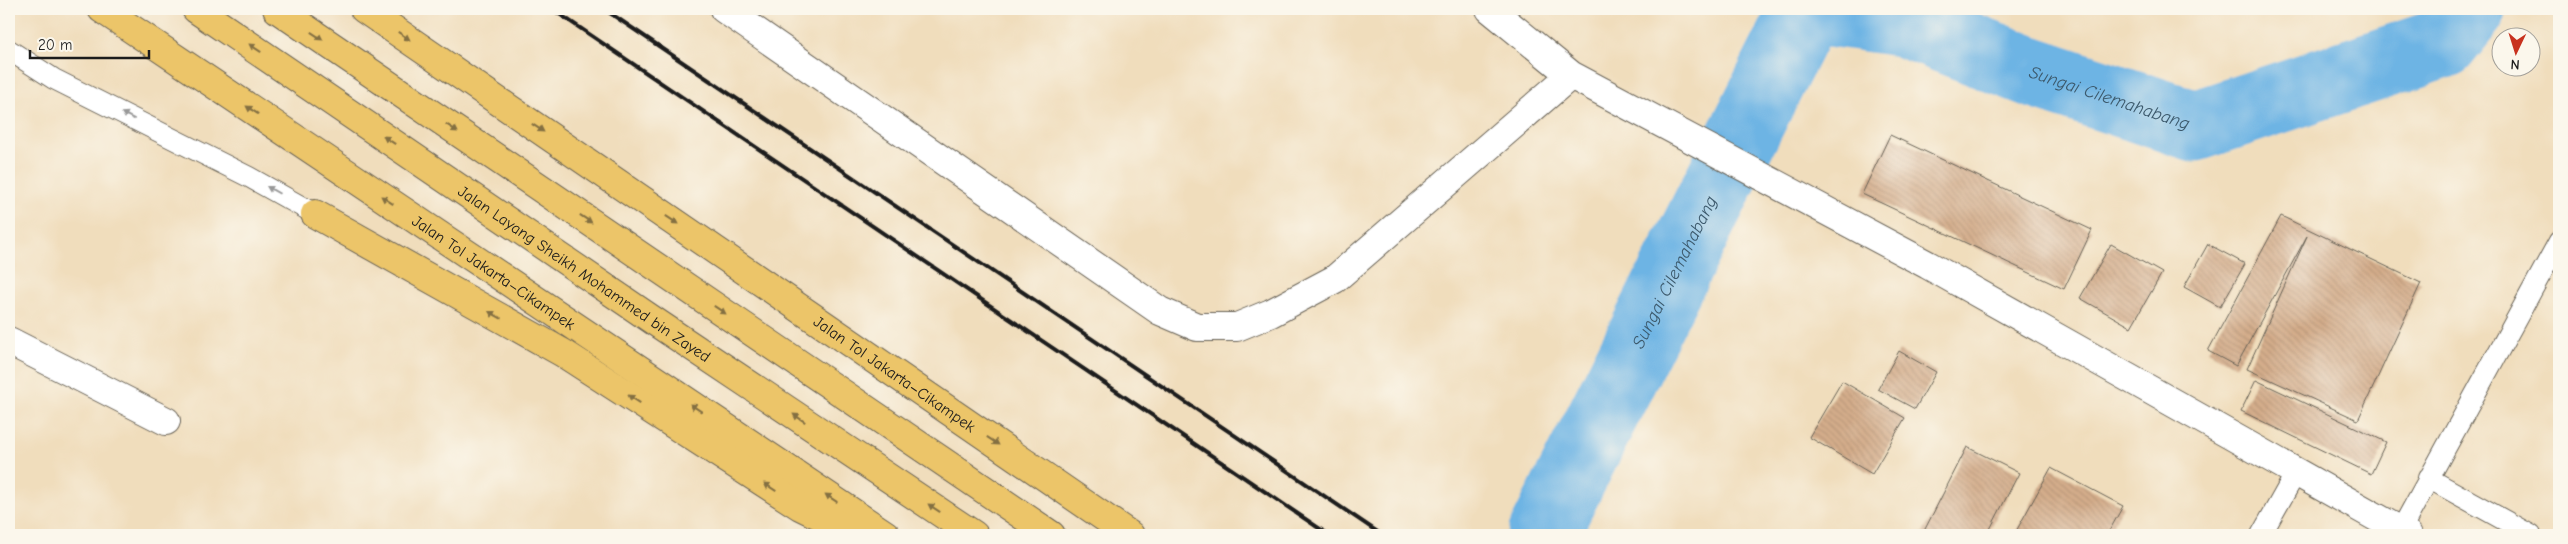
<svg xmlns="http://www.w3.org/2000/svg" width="2568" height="544" font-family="'Comic Neue',sans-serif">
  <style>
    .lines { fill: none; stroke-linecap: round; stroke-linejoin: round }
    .river { stroke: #6db4e4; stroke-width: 71 }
    .building { fill: url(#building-back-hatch) }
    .service-casing { stroke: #666054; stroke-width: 22 }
    .minor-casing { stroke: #666054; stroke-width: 30 }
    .motorway-casing { stroke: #666054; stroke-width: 30 }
    .service { stroke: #fff; stroke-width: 20 }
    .minor { stroke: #fff; stroke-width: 28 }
    .motorway { stroke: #ecc569; stroke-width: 28 }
    .rail { stroke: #1c1c1c; stroke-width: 4 }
    .oneway { fill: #847042 }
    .oneway2 { fill: #999 }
    .labels { text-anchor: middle; stroke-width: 4; stroke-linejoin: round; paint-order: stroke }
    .street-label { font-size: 16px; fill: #1c1c1c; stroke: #fbf7ec }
    .water-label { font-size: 18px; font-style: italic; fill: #3c596c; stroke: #fbf7ec }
  </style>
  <defs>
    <pattern id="building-back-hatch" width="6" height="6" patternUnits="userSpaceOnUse" patternTransform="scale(1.25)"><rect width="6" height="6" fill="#d4ad8b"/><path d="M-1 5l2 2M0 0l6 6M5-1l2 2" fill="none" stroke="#b59477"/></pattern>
  </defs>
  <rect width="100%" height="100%" fill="#fbf7ec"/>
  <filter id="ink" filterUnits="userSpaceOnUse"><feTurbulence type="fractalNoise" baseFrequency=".02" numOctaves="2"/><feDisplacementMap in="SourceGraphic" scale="10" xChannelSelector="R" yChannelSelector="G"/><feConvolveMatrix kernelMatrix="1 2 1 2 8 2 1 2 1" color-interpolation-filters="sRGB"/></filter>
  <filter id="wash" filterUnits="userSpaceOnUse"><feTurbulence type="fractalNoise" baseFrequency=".0096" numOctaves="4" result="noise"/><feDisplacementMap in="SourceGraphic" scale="20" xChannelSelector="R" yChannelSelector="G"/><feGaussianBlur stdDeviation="1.12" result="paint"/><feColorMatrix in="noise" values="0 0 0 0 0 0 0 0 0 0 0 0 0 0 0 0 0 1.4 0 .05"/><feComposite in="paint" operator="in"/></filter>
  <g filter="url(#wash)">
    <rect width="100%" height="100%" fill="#f0ddbc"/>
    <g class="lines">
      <g class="river">
        <path id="s1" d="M1816,9L1901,21L2032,72L2195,126L2444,43L2471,9"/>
        <path id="s2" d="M1543,535L1806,9"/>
      </g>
    </g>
    <g id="blocks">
      <path class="building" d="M1890,135L2092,230L2064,289L1862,194Z
        M2281,216L2421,283L2358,420L2247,369L2307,236L2236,366L2208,351Z
        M2111,244L2162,273L2131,327L2080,298Z
        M2208,244L2245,264L2220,307L2184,287Z
        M1899,351L1936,372L1915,409L1878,389Z
        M2256,380L2386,442L2371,474L2241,411Z
        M1842,381L1905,418L1872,474L1809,437Z
        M1967,447L2019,473L1987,535H1922Z
        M2051,468L2123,506L2107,535H2014Z"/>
    </g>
  </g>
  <g filter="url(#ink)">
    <use href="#blocks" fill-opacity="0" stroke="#666054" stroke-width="1"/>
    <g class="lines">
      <g class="service-casing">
        <path id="service" d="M9,50L54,79L249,177L315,214
          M2428,478L2531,535
          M2261,535L2297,471
          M2398,535L2559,241"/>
      </g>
      <g class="minor-casing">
        <path id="minor" d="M724,9L1160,311L1197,327H1237L1271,313L1335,279L1571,75L1928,265L2408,535
          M1490,9L1571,75
          M9,341L166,421"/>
      </g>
      <g class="motorway-casing">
        <g id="motorway">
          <path id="s3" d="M102,9L886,535"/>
          <path id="s4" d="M196,9L660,325L974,535"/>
          <path d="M277,9L1051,535"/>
          <path id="s5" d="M364,9L1130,535"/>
          <path d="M315,214L563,353L800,506L859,535"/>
        </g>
      </g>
      <use href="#service" class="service"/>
      <use href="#minor" class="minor"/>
      <use href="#motorway" class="motorway"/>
      <path class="rail" d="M552,9L1329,535
        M604,9L1382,535"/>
    </g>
    <defs><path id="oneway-solid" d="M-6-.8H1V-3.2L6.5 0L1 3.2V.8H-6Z" transform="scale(1.25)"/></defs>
    <g class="oneway">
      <use href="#oneway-solid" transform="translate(317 36) rotate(34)"/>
      <use href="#oneway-solid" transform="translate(404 36) rotate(34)"/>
      <use href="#oneway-solid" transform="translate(255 48) rotate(-146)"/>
      <use href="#oneway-solid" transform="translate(252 110) rotate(-146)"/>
      <use href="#oneway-solid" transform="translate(452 128) rotate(34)"/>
      <use href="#oneway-solid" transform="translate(538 128) rotate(34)"/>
      <use href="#oneway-solid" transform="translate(389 140) rotate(-146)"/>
      <use href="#oneway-solid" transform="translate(387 200) rotate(-146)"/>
      <use href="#oneway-solid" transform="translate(586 219) rotate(34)"/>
      <use href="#oneway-solid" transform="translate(672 220) rotate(34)"/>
      <use href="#oneway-solid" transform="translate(720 310) rotate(34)"/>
      <use href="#oneway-solid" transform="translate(495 315) rotate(-151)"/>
      <use href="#oneway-solid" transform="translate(634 399) rotate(-147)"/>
      <use href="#oneway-solid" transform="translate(696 408) rotate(-146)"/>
      <use href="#oneway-solid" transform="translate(799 418) rotate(-146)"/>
      <use href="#oneway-solid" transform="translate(993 441) rotate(34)"/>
      <use href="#oneway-solid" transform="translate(770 487) rotate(-147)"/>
      <use href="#oneway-solid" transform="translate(831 498) rotate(-146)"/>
      <use href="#oneway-solid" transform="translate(934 508) rotate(-146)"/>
    </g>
    <g class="oneway2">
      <use href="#oneway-solid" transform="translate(128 116) rotate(-153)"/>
      <use href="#oneway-solid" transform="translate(273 190) rotate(-150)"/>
    </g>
  </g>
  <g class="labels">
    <g class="street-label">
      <text dy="6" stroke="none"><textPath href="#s3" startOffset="472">Jalan Tol Jakarta–Cikampek</textPath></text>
      <text dy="6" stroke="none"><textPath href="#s4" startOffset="470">Jalan Layang Sheikh Mohammed bin Zayed</textPath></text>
      <text dy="6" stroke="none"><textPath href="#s5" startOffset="644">Jalan Tol Jakarta–Cikampek</textPath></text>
    </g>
    <g class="water-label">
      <text dy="6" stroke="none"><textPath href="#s1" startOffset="308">Sungai Cilemahabang</textPath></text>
      <text dy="6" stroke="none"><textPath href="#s2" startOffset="294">Sungai Cilemahabang</textPath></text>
    </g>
  </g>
  <rect width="2568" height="544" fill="none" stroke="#fbf7ec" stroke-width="30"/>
  <g transform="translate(2516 52) rotate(184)"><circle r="24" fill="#fbf7ec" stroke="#a29f99"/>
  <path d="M0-4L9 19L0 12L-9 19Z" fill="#c8321e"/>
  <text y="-8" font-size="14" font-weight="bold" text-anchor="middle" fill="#1c1c1c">N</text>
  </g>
  <path d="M30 50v8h119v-8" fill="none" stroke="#1c1c1c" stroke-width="2.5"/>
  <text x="38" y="50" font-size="15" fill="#1c1c1c" stroke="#fbf7ec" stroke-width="4" paint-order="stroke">20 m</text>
</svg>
